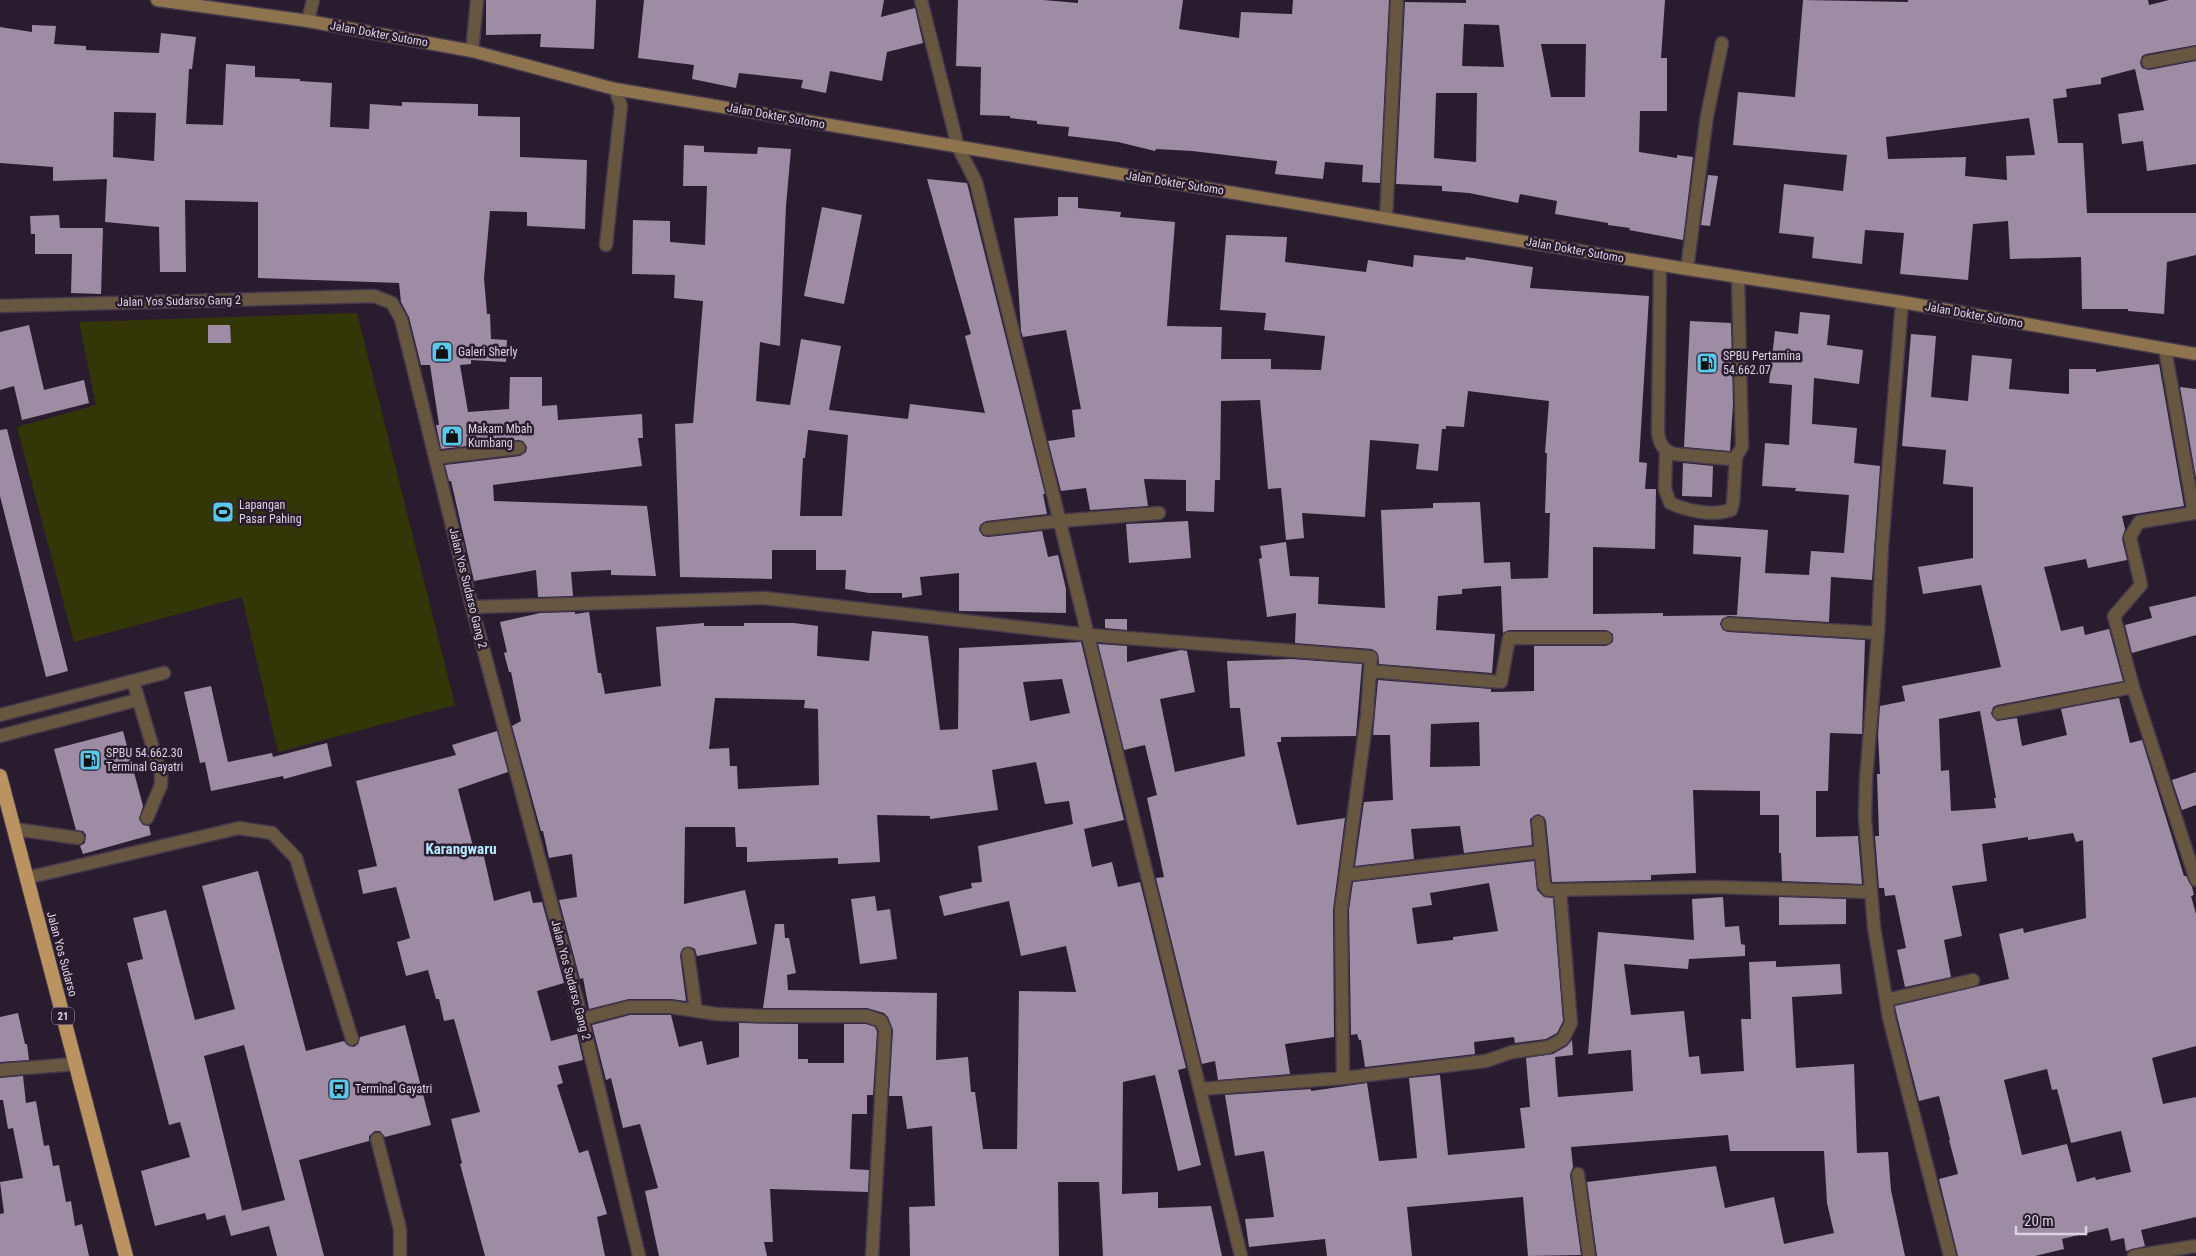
<svg xmlns="http://www.w3.org/2000/svg" width="2196" height="1256" font-family="'Roboto Condensed',sans-serif">
  <style>
    .green { fill: #333708 }
    .building { fill: #9d8ca4; fill-rule: evenodd }
    .lines { fill: none; stroke-linecap: round; stroke-linejoin: round }
    .service-casing { stroke: #46394b; stroke-width: 15 }
    .minor-casing { stroke: #46394b; stroke-width: 15 }
    .tertiary-casing { stroke: #46394b; stroke-width: 15 }
    .secondary-casing { stroke: #46394b; stroke-width: 15 }
    .trunk-casing { stroke: #46394b; stroke-width: 16 }
    .service { stroke: #675640; stroke-width: 12 }
    .minor { stroke: #675640; stroke-width: 12 }
    .tertiary { stroke: #675640; stroke-width: 12 }
    .secondary { stroke: #8e734f; stroke-width: 12 }
    .trunk { stroke: #ba9360; stroke-width: 14 }
    .labels { text-anchor: middle; stroke-width: 5; stroke-linejoin: round; paint-order: stroke }
    .shield { fill: #2a1c2f; stroke: #a79cab; stroke-width: 1 }
    .shield-label { font-size: 11px; font-weight: bold; fill: #dcd3e0 }
    .street-label { font-size: 12px; fill: #dcd3e0; stroke: #2a1c2f }
    .poi-label { font-size: 12px; fill: #dcd3e0; stroke: #2a1c2f; text-anchor: start }
    .quarter-label { font-size: 15px; font-weight: bold; fill: #b5eafd; stroke: #2a1c2f }
  </style>
  <rect width="100%" height="100%" fill="#2a1c2f"/>
  <path class="green" d="M357,313L455,705L278,752L242,597L74,642L17,427L96,405L79,322Z"/>
  <path class="building" d="M486,0H596L594,49L540,47L541,34L486,35Z
    M644,0H884L881,17L915,8L923,43L887,52L882,81L830,71L826,93L801,88L803,80L739,73L736,88L692,79L694,65L638,58Z
    M958,0H1043L1078,3V0H1183L1179,29L1239,38L1241,12L1292,14L1293,0H1389L1380,183L1362,182L1363,165L1325,162L1323,179L1275,174L1277,161L1192,151L1156,149L1155,151L1118,142L1068,136L1069,127L1037,124V121L1010,118V116L980,115L981,67L956,66Z
    M1466,0H1665L1661,58H1667V111H1640L1639,152L1677,158V155L1693,157L1683,240L1629,230L1630,228L1608,225V223L1555,214L1557,201L1520,194L1518,203L1469,193L1442,191V186L1396,184L1405,2L1466,3ZM1464,24L1499,25L1504,67L1462,66ZM1541,44H1586L1585,97H1551ZM1436,93H1477L1476,162L1434,158Z
    M1803,0L1908,2V0H2148L2149,5L2169,0H2196V45L2146,54L2142,56L2140,63L2142,68L2149,70L2196,61V164L2147,171L2143,141L2122,144L2118,114L2144,110L2135,69L2101,78V84L2066,89L2067,97L2053,99L2058,143H2083L2087,213H2196V255L2167,262L2164,314L2128,311V309H2082L2081,257L2010,259L2008,221L1973,224L1968,280L1900,274L1904,233L1865,230L1862,264L1812,258L1814,237L1779,233L1784,184L1843,191L1847,155L1733,145L1738,92L1795,97ZM2029,118L2035,155L2006,156L2007,180L1965,176L1966,157L1888,159L1886,137Z
    M32,25L56,26L54,44L86,46V50L159,53L161,33L196,37L192,69H189L186,124L223,125L226,64L255,66V77L300,79V81L332,83L330,127L369,129L370,104L402,106V102L478,104V116L520,117V157L587,160L585,229L527,226V212L490,211L484,278L487,314H490L491,339L507,340L506,362L471,360V364L460,365L468,412L509,409L510,377H542V406L557,405L558,420L642,414L643,438H638L642,466L493,485L494,501L647,506L656,576L611,575V570L571,572L573,596L538,597L536,570L474,581L451,481H449L445,465L520,456L526,452L527,447L523,441L518,440L441,449L436,425H439L430,365H421L409,317L401,302L399,283L258,278V202L185,200L186,272H160L159,227L105,222L107,179L53,181V167L0,163V27L32,32ZM114,112L156,113L154,161L113,157Z
    M684,145L704,146V152L757,154L758,147L791,149L786,206L780,346L760,342L756,401L790,405L801,339L841,346L829,410L908,419L910,404L985,413L965,336L971,334L927,179L967,183L1045,494H1043L1047,514L986,521L980,525L979,530L983,536L988,537L1042,531L1048,557L1058,555L1066,589V613L959,611V573L920,577L922,595L902,598V593H869L845,589L846,570H816V550H772V579L680,577L675,424L693,423L703,301L674,298L675,275L632,274L633,220L670,221V242L705,245L707,186H683ZM808,430L848,435L842,516H800L803,458H805Z
    M1708,175L1718,176L1710,226L1701,225Z
    M1058,197H1078V208L1121,212L1120,217L1175,222L1167,326L1222,327L1221,359H1271V369L1321,370L1325,336L1264,330L1266,313L1220,310L1226,235L1287,237L1285,262L1366,272L1368,260L1413,267L1414,255L1465,260L1466,257L1533,267L1530,288L1649,296L1639,462L1647,463L1645,489H1656L1655,549L1593,547V614L1663,613V616L1737,615L1741,557L1693,554L1694,525L1768,530L1765,573L1809,575L1811,551L1844,553L1849,495L1795,491L1796,488L1762,486L1765,443L1789,445L1792,385L1769,383L1775,331L1798,334L1800,312L1830,315L1827,345L1863,350L1859,384L1814,378L1812,424L1857,428L1854,463L1880,466L1872,580L1831,577L1829,622L1728,616L1722,619L1720,624L1723,630L1728,632L1865,640L1862,734L1830,733L1828,791H1816V837L1858,836L1862,884L1782,881L1781,853H1779V815H1760V791L1693,790L1696,873L1651,875V880L1552,882L1546,821L1544,817L1538,814L1530,819L1532,845L1464,853L1460,826L1411,829L1414,859L1355,866L1364,802L1393,800L1390,735H1373L1378,680L1491,689V692L1534,691V646H1606L1613,642V634L1606,630H1509L1503,633L1501,586L1462,589V594L1438,596L1436,630L1495,634L1492,673L1379,664L1378,654L1372,649L1295,643L1296,613L1267,617L1259,559L1262,558L1260,546L1286,542L1290,576L1319,577L1318,604L1385,608L1381,510L1433,508V503L1480,502L1484,563L1510,562L1511,579L1548,578L1550,513H1545L1547,453H1545L1549,401L1468,391L1464,427L1446,426V429H1442L1438,471L1416,469L1419,444L1370,440L1365,517L1302,513L1304,538L1286,540L1281,488L1268,489L1260,400L1221,401L1220,480H1215L1214,512L1186,511V480L1144,479L1148,506L1090,510L1086,488L1061,491L1048,441L1075,437L1072,410L1081,409L1066,330L1023,337L1021,331L1014,218L1058,216ZM1479,722L1480,766L1430,767L1431,724Z
    M822,207L862,215L844,304L804,296Z
    M59,215L60,228H103L101,294L71,293L72,254H35V234H31L30,216Z
    M1690,321L1731,323L1733,404L1730,451L1684,447Z
    M29,325L44,390L84,380L89,403L22,420L14,386L0,390V332Z
    M208,325H230L231,343H208Z
    M1911,334L1936,336L1931,397L1968,401L1972,355L2012,359L2009,389L2069,394V369H2096V372L2159,364L2184,506L2122,516L2125,529L2122,539L2127,560L2088,568L2086,559L2044,567L2061,631L2083,626L2085,635L2109,629L2123,681L1997,705L1993,707L1991,714L1997,721L2017,718L2022,746L2067,735L2061,709L2119,698L2130,743L2142,740L2184,876H2186L2192,887L2194,895L2191,896L2196,914V1046L2152,1058L2163,1104L2196,1097V1217L2141,1230L2145,1246L2126,1251L2124,1238L2111,1241L2108,1228L2062,1239L2064,1249L2035,1256H1958L1939,1179L1958,1174L1949,1140H1950L1939,1096L1919,1101L1897,1016L1895,1006L2009,979L1999,934L2023,928L2024,933L2086,918L2083,840L2076,842L2073,833L2028,840V837L1982,844L1987,881L1952,886L1962,936L1944,940L1951,977L1905,987L1897,950L1906,948L1895,895L1885,896L1884,888H1879L1875,836H1879L1877,774H1880L1878,735L1880,706L1905,701L1902,686L2001,667L1981,585L1923,594L1918,567L1973,558V487L1943,484L1946,450L1902,446ZM1980,711L1996,798H1994L1996,808L1951,811L1949,770L1941,771L1939,719ZM2047,1069L2052,1090L2057,1089L2071,1143L2121,1131L2131,1172L2096,1180L2095,1177L2077,1182L2067,1144L2022,1155L2004,1080Z
    M2180,387L2196,389V478Z
    M7,429L68,671L46,677L0,496V430Z
    M1683,463L1713,466L1712,497L1682,496Z
    M1188,521L1191,558L1129,563L1126,524Z
    M2196,596V635L2132,653L2125,625L2152,618L2149,607Z
    M575,612V614L589,612L598,673H601L605,694L661,686L656,627L704,623V626H744V623H794L818,626L817,656L869,661L872,631L928,636L940,730L958,729L959,648L1081,642L1124,820L1084,829L1092,867L1112,862L1118,887L1140,882L1186,1068L1178,1070L1201,1165L1178,1171L1155,1075L1123,1082L1122,1194L1158,1192V1208L1211,1206L1222,1256H1103L1099,1182H1058L1059,1256H910L909,1207L935,1206L932,1126L907,1129L902,1096H889L893,1030L888,1017L884,1013L867,1008H763L775,924H784L785,938H789L796,973L787,975L788,990L937,993L936,1060L968,1057L971,1092H975L983,1149H1017L1019,991L1076,992L1066,946L1021,956L1009,901L944,916L939,896L972,888L971,883L982,882L978,846L1073,824L1069,801L1045,804L1036,762L992,770L998,810L930,819V816L877,815L880,862L838,864V858L747,862V847H736L735,827H685L684,904L745,890L757,944L697,956L695,949L691,947L683,948L680,955L686,1001L671,999H629L589,1009L583,978L580,979L559,900L577,897L572,854L549,858L543,831H541L512,726L521,721L511,672H509L504,653L507,652L500,622L540,613ZM1062,679L1070,713L1030,721L1023,682ZM715,698L805,700L804,708L818,709L819,785L738,789L737,766H730L729,748L709,749Z
    M1105,619H1127V630L1105,628Z
    M1098,644L1127,646V662L1181,650L1187,651L1195,692L1160,699L1175,772L1245,756L1240,708H1230L1227,661L1291,659L1362,664L1356,736L1281,737V742H1277L1297,825L1345,818L1333,910L1334,1037L1285,1044L1290,1074L1218,1080L1215,1061L1202,1064L1156,878L1164,877L1147,798L1157,795L1145,745L1124,750Z
    M211,686L228,762L272,753L273,757L327,743L332,766L284,779L283,776L211,791L205,762L200,763L184,692Z
    M123,731L143,806L139,819L143,825L149,826L151,835L83,854L80,846L85,843L86,835L83,831L76,830L54,749Z
    M497,731L508,772L458,789L474,850L482,848L494,901L530,891L533,903L542,902L564,983L537,991L551,1041L577,1034L583,1060L558,1066L563,1083L557,1085L579,1153L588,1150L607,1214L597,1217L605,1256H485L460,1164L462,1163L451,1119L480,1112L454,1019L444,1021L439,999H436L428,970L406,976L397,942L410,938L396,887L363,894L358,870L377,866L356,781L456,755L452,745Z
    M2196,772V805L2182,810L2172,780Z
    M1534,861L1537,890L1544,897L1553,898L1563,1021L1557,1033L1546,1039L1515,1043L1514,1037L1474,1042L1475,1054L1365,1067L1361,1040H1359L1357,1034L1351,1035L1349,910L1353,882ZM1489,883L1498,931L1453,937V940L1417,944L1412,908L1432,905L1430,893Z
    M258,871L306,1051L344,1041L347,1045L354,1047L358,1044L360,1037L405,1025L431,1125L385,1137L380,1131H375L369,1136V1141L299,1160L324,1256H277L269,1226L231,1236L225,1215L207,1220L205,1213L155,1226L141,1171L190,1157L180,1122L169,1125L127,963L143,959L133,918L166,910L195,1020L235,1009L202,886ZM244,1045L285,1200L241,1211L242,1210L204,1056Z
    M875,896L877,911L890,909L897,959L860,964L851,899Z
    M1723,897L1725,927L1739,926L1741,944L1745,945V956L1689,959L1688,969L1624,964L1631,1015L1684,1011L1689,1057L1699,1056L1701,1074L1744,1071L1741,1019H1751L1749,962L1776,961V967L1840,964L1842,994L1792,997L1796,1068L1854,1064L1857,1153L1888,1152L1891,1190L1905,1256H1597L1587,1182L1716,1166L1725,1208L1774,1197L1784,1244L1834,1233L1827,1203L1824,1151H1730L1728,1135L1571,1147L1573,1167L1570,1175L1581,1255L1528,1256L1523,1197L1407,1207L1412,1256H1327L1325,1239L1249,1247L1245,1219L1274,1217L1264,1151L1235,1156L1225,1095L1311,1089V1091L1367,1083L1379,1161L1417,1158L1409,1078L1440,1075L1448,1155L1525,1148L1520,1108L1530,1107L1526,1058L1553,1054L1567,1046L1572,1040L1573,1055L1555,1057L1558,1097L1633,1091L1631,1050L1588,1054L1598,932L1694,940L1692,899Z
    M1779,897L1846,899V924L1779,925Z
    M18,1013L25,1044H27L29,1060L0,1062V1017Z
    M630,1015H671L679,1047L702,1041L707,1065L739,1057V1023L798,1024V1059H808V1063H844V1024H866L875,1027L877,1032L873,1095H867V1114H852L850,1169L869,1170L868,1192L770,1189L773,1242H764L767,1256H659L645,1191L658,1188L640,1124L623,1128L611,1078L606,1080L592,1025Z
    M23,1076L26,1103L36,1101L44,1146L49,1145L53,1166L59,1165L66,1202L71,1201L75,1226L82,1224L89,1256H0V1214L4,1213L0,1182L23,1178L13,1128L8,1129L3,1100H0V1078Z"/>
  <g class="lines">
    <g class="service-casing">
      <path id="service" d="M1660,265L1658,433C1660,445 1663,450 1674,454L1731,459L1736,457L1742,447L1738,277
        M1666,451L1665,489L1670,503C1688,511 1712,516 1731,510L1733,503L1736,457
        M435,458L519,448
        M987,529L1060,521L1159,513
        M133,681L161,775V785L147,818
        M0,715L164,673
        M0,736L137,700
        M14,829L78,838
        M26,878L239,828L272,833L296,858L352,1039
        M688,954L696,1011
        M377,1139L400,1229V1256"/>
    </g>
    <g class="minor-casing">
      <path id="minor" d="M921,0L958,147L976,182L1241,1256
        M308,21L313,0
        M472,51L477,0
        M2148,62L2196,53
        M1386,218L1397,0
        M606,245L621,106L615,89
        M1687,269L1707,116L1722,43
        M1902,302L1882,546L1878,633L1866,779L1865,818L1874,927L1889,1018L1950,1256
        M0,306L374,296L392,303L401,319L472,607L582,1019L639,1256
        M472,607L764,598L1089,635L1371,657L1367,715L1341,910L1343,1078
        M1728,624L1878,633
        M1370,671L1501,682L1509,638H1606
        M2133,687L2114,616L2141,585L2130,537L2139,522L2194,513L2165,349
        M1999,713L2133,687L2196,880
        M1538,822L1544,885L1548,890L1714,887L1871,892
        M1346,875L1541,852
        M1886,1000L1973,980
        M582,1019L629,1007H671L716,1014L760,1016H867L881,1021L885,1030L872,1256
        M0,1070L75,1064
        M1201,1089L1343,1078L1486,1061L1512,1052L1549,1047L1563,1039L1571,1023L1560,890
        M1578,1174L1589,1256"/>
    </g>
    <g class="tertiary-casing">
      <path id="tertiary" d="M2134,1256L2196,1246"/>
    </g>
    <g class="secondary-casing">
      <path id="secondary" d="M157,0L308,21L472,51L615,89L1687,269L1902,302L2196,354"/>
    </g>
    <g class="trunk-casing">
      <path id="trunk" d="M0,776L126,1256"/>
    </g>
    <use href="#service" class="service"/>
    <use href="#minor" class="minor"/>
    <use href="#tertiary" class="tertiary"/>
    <use href="#secondary" class="secondary"/>
    <use href="#trunk" class="trunk"/>
  </g>
  <defs>
    <g id="shop-square" transform="scale(1.125)"><rect x="-9" y="-9" width="18" height="18" rx="4" fill="#5dc7e8" stroke="#2a1c2f"/><path d="M-5-2.5h2.3a2.7 3.5 0 0 1 5.4 0H5L5.5 6h-11ZM-1.5-2.5h3a1.5 2.3 0 0 0-3 0Z" fill="#111"/></g>
    <g id="fuel-square" transform="scale(1.125)"><rect x="-9" y="-9" width="18" height="18" rx="4" fill="#5dc7e8" stroke="#2a1c2f"/><path d="M-5.5-6h7V0h2V4h1.3V-2.5L3-4.5l.8-.8L6-3V5H2.5V1h-1V6h-7ZM-4.2-4.7v3.2H.2V-4.7Z" fill="#111"/></g>
    <g id="stadium-square" transform="scale(1.125)"><rect x="-9" y="-9" width="18" height="18" rx="4" fill="#5dc7e8" stroke="#2a1c2f"/><path d="M0-5a6.5 5 0 1 0 0 10a6.5 5 0 1 0 0-10ZM-3.5-1.8h7v3.6h-7Z" fill="#111"/></g>
    <g id="bus-square" transform="scale(1.125)"><rect x="-9" y="-9" width="18" height="18" rx="4" fill="#5dc7e8" stroke="#2a1c2f"/><path d="M-5-6H5V4H4V6H2V4H-2V6H-4V4H-5ZM-3.5-4V0h7V-4ZM-3.5 1.2v1.5H-2V1.2ZM2 1.2v1.5H3.5V1.2Z" fill="#111"/></g>
  </defs>
  <g fill-rule="evenodd">
    <use href="#shop-square" x="442" y="352"/>
    <use href="#fuel-square" x="1707" y="363"/>
    <use href="#shop-square" x="452" y="436"/>
    <use href="#stadium-square" x="223" y="512"/>
    <use href="#fuel-square" x="90" y="760"/>
    <use href="#bus-square" x="339" y="1089"/>
  </g>
  <g class="labels">
    <rect class="shield" x="52" y="1007.5" width="22" height="17" rx="4"/>
    <g class="shield-label">
      <text x="63" y="1020">21</text>
    </g>
    <g class="street-label">
      <text transform="translate(379 34) rotate(10)" y="4">Jalan Dokter Sutomo</text>
      <text transform="translate(776 116) rotate(10)" y="4">Jalan Dokter Sutomo</text>
      <text transform="translate(1175 183) rotate(9)" y="4">Jalan Dokter Sutomo</text>
      <text transform="translate(1575 250) rotate(10)" y="4">Jalan Dokter Sutomo</text>
      <text transform="translate(179 301) rotate(-1)" y="4">Jalan Yos Sudarso Gang 2</text>
      <text transform="translate(1974 315) rotate(10)" y="4">Jalan Dokter Sutomo</text>
      <text transform="translate(468 588) rotate(76)" y="4">Jalan Yos Sudarso Gang 2</text>
      <text transform="translate(62 954) rotate(75)" y="4">Jalan Yos Sudarso</text>
      <text transform="translate(571 980) rotate(75)" y="4">Jalan Yos Sudarso Gang 2</text>
    </g>
    <g class="poi-label">
      <text x="458" y="356">Galeri Sherly</text>
      <text x="1723" y="360">SPBU Pertamina<tspan x="1723" dy="14">54.662.07</tspan></text>
      <text x="468" y="433">Makam Mbah<tspan x="468" dy="14">Kumbang</tspan></text>
      <text x="239" y="509">Lapangan<tspan x="239" dy="14">Pasar Pahing</tspan></text>
      <text x="106" y="757">SPBU 54.662.30<tspan x="106" dy="14">Terminal Gayatri</tspan></text>
      <text x="355" y="1093">Terminal Gayatri</text>
    </g>
    <g class="quarter-label">
      <text x="461" y="854">Karangwaru</text>
    </g>
  </g>
  <path d="M2016 1226v8h70v-8" fill="none" stroke="#dcd3e0" stroke-width="2.5"/>
  <text x="2024" y="1226" font-size="15" fill="#dcd3e0" stroke="#2a1c2f" stroke-width="4" paint-order="stroke">20 m</text>
</svg>
